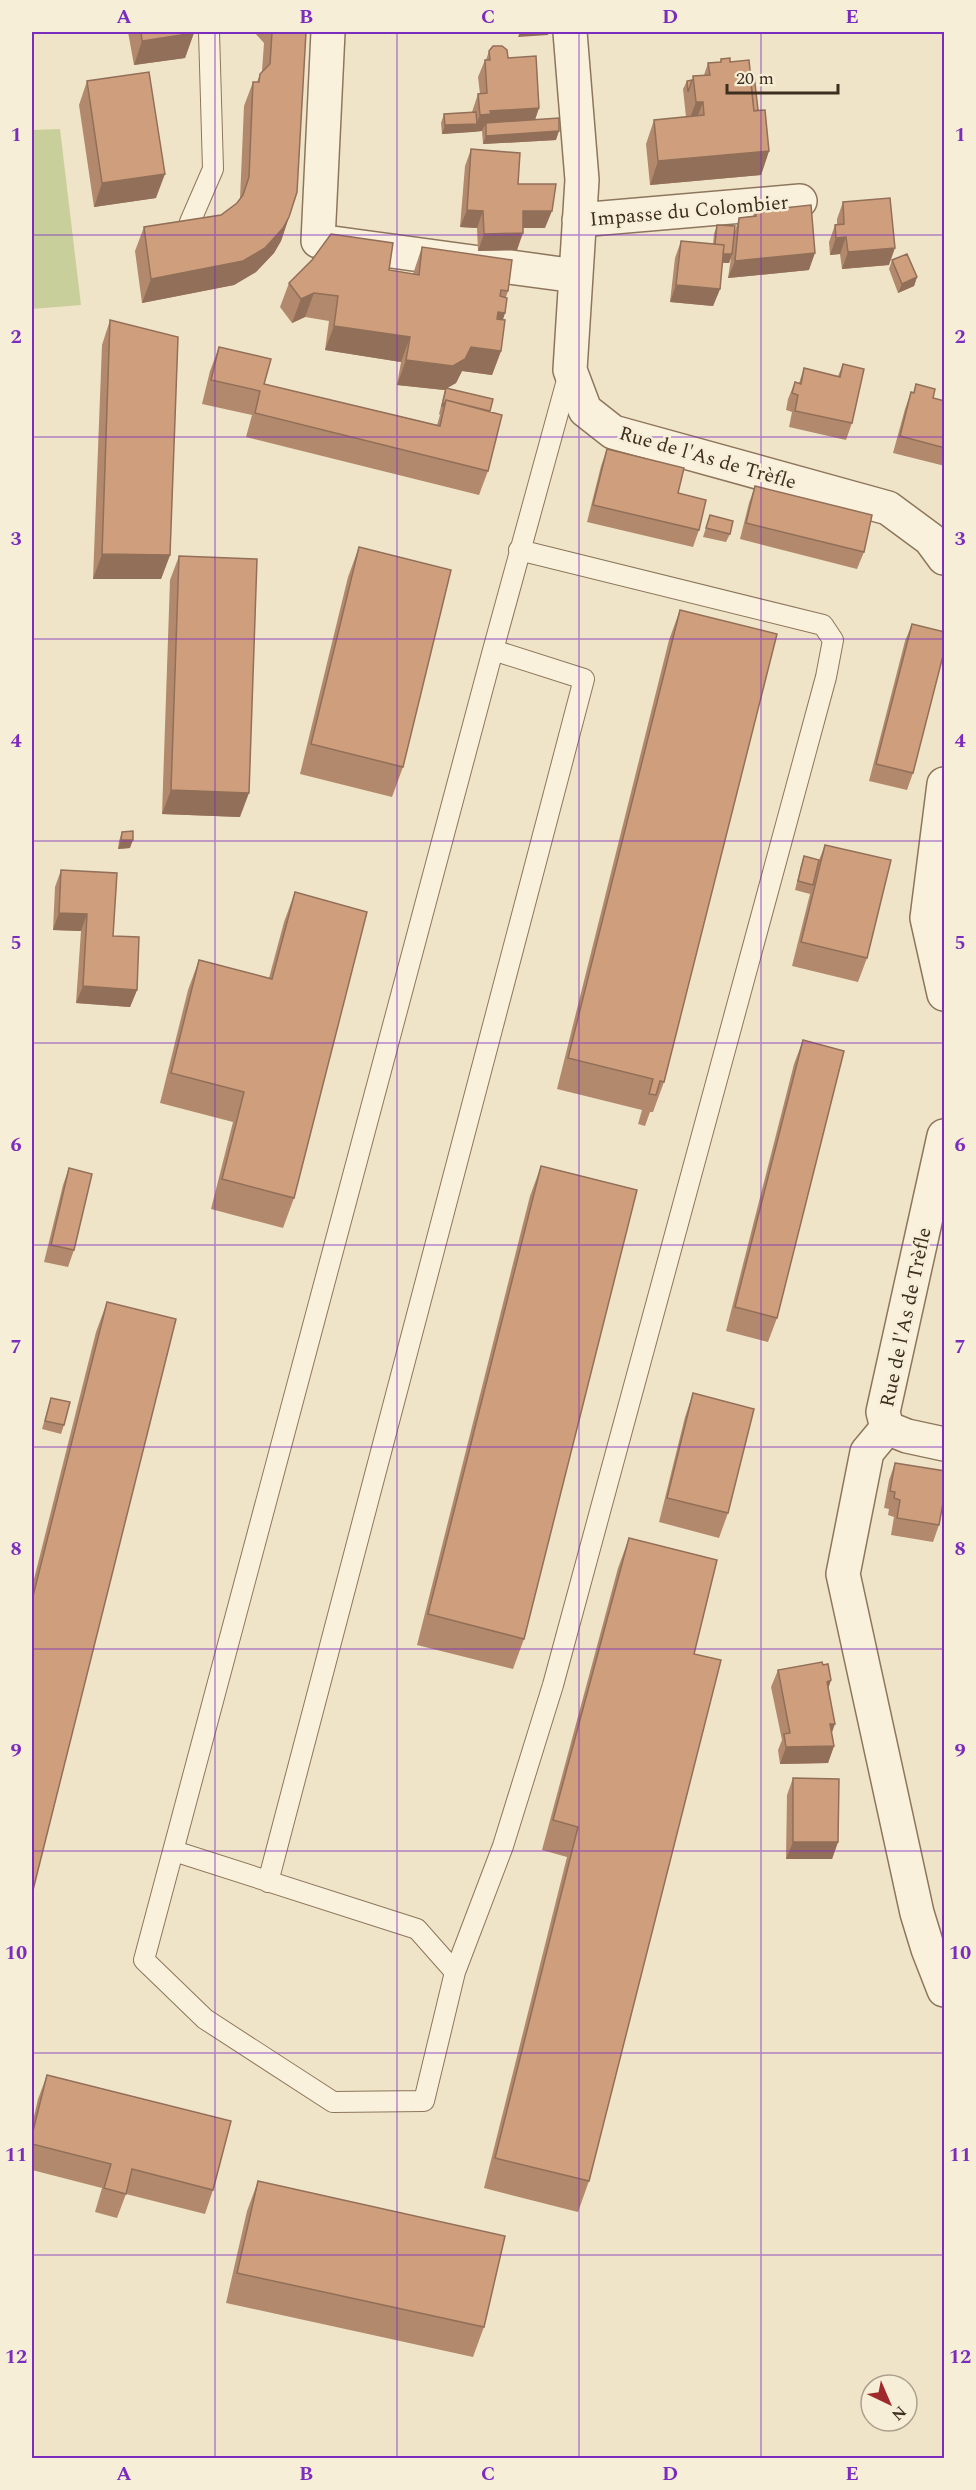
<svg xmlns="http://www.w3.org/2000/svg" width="976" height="2490" font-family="Spectral,serif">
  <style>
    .green { fill: #c9cf9b }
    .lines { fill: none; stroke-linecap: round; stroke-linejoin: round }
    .lane-casing { stroke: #8d765c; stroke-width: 22 }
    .street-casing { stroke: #8d765c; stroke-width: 36 }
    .lane { stroke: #faf1dc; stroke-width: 20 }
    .street { stroke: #faf1dc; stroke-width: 33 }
    .wall { fill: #b2896c }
    .shaded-wall { fill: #916f58 }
    .building { fill: #cf9f7d; stroke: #916f58; stroke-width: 1.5 }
    .grid { fill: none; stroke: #7b2cbf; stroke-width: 1.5; stroke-opacity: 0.55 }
    .labels { text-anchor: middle; stroke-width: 5; stroke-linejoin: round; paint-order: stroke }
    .street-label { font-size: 20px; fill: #3d2e20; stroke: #f7eed8 }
    .neatline { fill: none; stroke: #7b2cbf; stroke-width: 2 }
    .grid-label { font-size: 20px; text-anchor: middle; font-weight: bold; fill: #7b2cbf }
  </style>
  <rect width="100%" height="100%" fill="#f0e4c8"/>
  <path class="green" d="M60,129L81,305L32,309V130Z"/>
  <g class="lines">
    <g class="lane-casing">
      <path id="lane" d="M190,222L213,169L209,32
        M174,1851L417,1929L455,1972L424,2101L333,2102L205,2019L144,1960L493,650L569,373
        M268,1882L584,679L493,650
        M455,1972L503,1846L553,1685L826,677L833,640L823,625L519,550"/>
    </g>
    <g class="street-casing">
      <path id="street" d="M328,32L318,241L576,276
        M570,32L582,180L570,370L585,410L613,432L888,508L930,539L944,558
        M579,220L800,201
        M944,784L927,918L944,994
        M887,1428L867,1452L843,1574L917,1913L928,1949L944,1990
        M887,1428L883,1412L944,1136
        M887,1428L907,1436L944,1444"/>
    </g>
    <use href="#lane" class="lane"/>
    <use href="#street" class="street"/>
  </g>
  <path class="wall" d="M128,32H194L185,58L134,65Z
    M254,32H306L289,217L281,241L274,253L256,272L234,285L142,303L135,251L144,227L221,215L237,203L240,199L244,106L253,82H257L260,74L262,71L264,43Z
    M489,51L508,58L539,108L535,120L556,140L483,144L482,131L442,134L441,123L444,114L472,112L478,94H480L478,77L485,60H486Z
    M721,59L730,62L750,75L758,110L769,151L761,175L650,185L646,144L654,120L686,117L683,89L687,81L692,80L693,76L704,75L708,63L720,62Z
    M87,81L156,198L94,207L79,105Z
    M471,149L518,184L545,228H523L517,250L478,251L477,228L460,227L465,166Z
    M843,202L889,265L842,269L840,254L830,255L829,242L835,225L837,224V219Z
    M755,211L809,270L728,278L731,258L729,263H722L720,289L713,306L670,302L675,258L681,241L713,244L714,234L717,225L735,231L739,218L753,216Z
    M422,247L508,291L506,297L505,313L503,319L501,351L492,375L462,371L456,383L447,388L490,411L488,471L479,495L246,437L252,415L202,404L210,371L219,347L264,384L437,425L440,415L439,414L445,390L397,385L401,362L325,350L329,321L305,317L292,323L280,307L289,283L389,270L413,274Z
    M892,260L917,277L914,286L898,293L889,269Z
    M110,320L170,555L161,579H93L102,345Z
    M843,364L852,423L846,440L789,427L792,412L786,410L788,399L795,382L799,383L804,368L838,376Z
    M916,384L933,398L945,401V466L893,453L905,409L911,392L913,393Z
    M607,449L678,493L699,530L693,547L587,522L601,466Z
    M755,486L864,552L857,569L740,539L749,503Z
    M710,515L730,534L726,542L703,537Z
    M359,547L403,767L392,797L300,774L348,577Z
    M179,556L240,817L162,814L170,580Z
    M680,610L664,1082L653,1112H650L645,1126L638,1124L642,1110L557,1089L669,640Z
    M912,624L913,773L907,790L869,781L905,641Z
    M122,832L130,848L118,849L119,841Z
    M825,845L867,958L858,982L792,966L810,894L795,890L801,865L804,856L819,860Z
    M61,870L137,990L130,1007L76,1003L81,931L53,930L55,887Z
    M295,892L294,1198L283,1228L211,1209L233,1122L160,1103L188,990L199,960L269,978L284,922Z
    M803,1040L777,1318L768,1342L726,1331L794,1064Z
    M541,1166L524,1639L513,1669L417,1645L530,1196Z
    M69,1168L74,1250L68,1267L44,1262L63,1185Z
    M107,1302L32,1894V1587L96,1332Z
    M693,1393L728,1513L719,1538L659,1522L685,1417Z
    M51,1398L64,1425L61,1434L42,1429Z
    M895,1463L939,1525L933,1542L891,1535L894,1517L888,1515L889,1509L884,1508L889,1480Z
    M629,1538L694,1654L589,2181L578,2212L484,2188L567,1857L542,1850L618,1568Z
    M823,1665L831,1680L828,1689L831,1733L834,1746L828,1763L780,1764L778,1750L782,1740L771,1687L778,1670Z
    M793,1778L838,1842L832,1859H786L787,1795Z
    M47,2075L213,2190L205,2214L126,2194L117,2218L95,2212L102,2188L32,2170V2125L38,2099Z
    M258,2181L484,2327L473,2357L226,2303L247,2211Z"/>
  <path class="shaded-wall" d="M520,32H549L548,35L518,37Z
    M194,33L185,58L134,65L142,41Z
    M696,102H703L694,126H687Z
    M539,108L533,125L486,123L482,131L473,132L480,115L490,111Z
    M477,124L473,132L442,134L445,125Z
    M559,131L556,140L483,144L486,136Z
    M769,151L761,175L650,185L658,161Z
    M165,174L156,198L94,207L102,183Z
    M467,210L483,211L477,228L460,227Z
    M523,211H552L545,228H517Z
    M289,217L281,241L274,253L256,272L234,285L142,303L151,279Z
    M523,233L517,250L478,251L484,234Z
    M846,237L840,254L830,255L836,238Z
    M895,248L889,265L842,269L848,252Z
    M714,253L732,254L729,263L711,262Z
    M815,253L809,270L728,278L735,261Z
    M917,277L914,286L898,293L902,284Z
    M676,285L720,289L713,306L670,302Z
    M314,293L305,317L292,323L301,299Z
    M498,312L505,313L497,337Z
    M334,326L410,337L401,362L325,350Z
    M471,347L501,351L492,375L462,371L456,383L444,390L397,385L406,360Z
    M102,554L170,555L161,579H93Z
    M171,790L249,793L240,817L162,814Z
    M121,840H133L130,848L118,849Z
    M59,913L87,914L81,931L53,930Z
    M83,986L137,990L130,1007L76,1003Z
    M831,1680L825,1697L827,1682Z
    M830,1724H835L829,1741Z
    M834,1746L828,1763L780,1764L786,1747Z
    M793,1842H838L832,1859H786Z"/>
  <path class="building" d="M141,32H194V33L142,41Z
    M272,32H306L297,192L289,217L283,228L265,248L243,261L151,279L144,227L221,215L237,203L243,195L249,177L253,82H259L260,74L270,64Z
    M493,46H502L507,50L508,58L536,56L539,108L490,111L491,114L480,115L478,94L487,93L485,60H490L489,51Z
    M730,58V62L749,60L754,111L765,110L769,151L658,161L654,120L704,115L703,102H696L693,76L710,75L708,63L721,62V59Z
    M149,72L165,174L102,183L87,81Z
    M750,75H754L758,110L754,111Z
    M692,80L688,92L687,81Z
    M476,112L477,124L445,125L444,114Z
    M559,118V131L486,136V123Z
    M471,149L520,153L518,184H556L552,211H523V233L484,234L483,211L467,210Z
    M890,198L895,248L848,252L846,237L836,238L835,225L844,224L843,202Z
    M811,205L815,253L735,261L739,218L756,216L755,211Z
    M717,225L735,226L732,254H723L724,245L715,244Z
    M331,234L393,243L389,270L419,275L422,247L512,260L508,291L501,290L500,296L507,298L505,313L498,312L497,319L505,320L501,351L471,347L465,359L453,366L406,360L410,337L334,326L338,296L314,293L301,299L289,283L312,260Z
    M681,241L724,245L720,289L676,285Z
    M907,254L917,277L902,284L892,260Z
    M110,320L178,337L170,555L102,554Z
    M219,347L271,359L264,384L440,426L446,400L502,415L488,471L255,413L260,391L211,380Z
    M843,364L864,369L852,423L795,411L798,395L792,393L795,382L801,384L804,368L840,377Z
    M916,384L935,389L933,398L945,401V448L900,436L911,392L914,393Z
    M446,388L493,399L490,411L446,400L443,406H442Z
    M607,449L684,468L678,493L706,500L699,530L593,505Z
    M755,486L872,515L864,552L746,523Z
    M710,515L733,521L730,534L706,528Z
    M359,547L451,570L403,767L311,744Z
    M179,556L257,559L249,793L171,790Z
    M680,610L777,634L664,1082L660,1081L656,1095L649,1094L653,1079L568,1058Z
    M912,624L945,632V648L913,773L876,764Z
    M133,831V840H121L122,832Z
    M825,845L891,860L867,958L801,942Z
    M804,856L819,860L813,885L798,881Z
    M61,870L117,873L113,936L139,937L137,990L83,986L87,914L59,913Z
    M295,892L367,912L294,1198L222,1179L244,1092L171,1073L199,960L272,979Z
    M803,1040L844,1051L777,1318L735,1307Z
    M541,1166L637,1190L524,1639L428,1614Z
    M69,1168L92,1174L74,1250L51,1245Z
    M107,1302L176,1319L32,1894V1600Z
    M693,1393L754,1409L728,1513L667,1498Z
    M51,1398L70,1402L64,1425L45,1421Z
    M895,1463L945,1471V1492L939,1525L897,1518L900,1500L894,1498L895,1492L890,1491Z
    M629,1538L717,1560L694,1654L721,1660L589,2181L495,2158L578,1827L553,1820Z
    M822,1662L823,1665L828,1664L831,1680L827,1682L835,1724H830L834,1746L786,1747L784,1734L790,1733L778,1670Z
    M793,1778L839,1779L838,1842H793Z
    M47,2075L231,2121L213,2190L132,2169L126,2194L104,2188L111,2164L32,2144V2135Z
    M258,2181L505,2236L484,2327L237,2273Z"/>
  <path class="grid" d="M215,32V2458M397,32V2458M579,32V2458M761,32V2458M32,235H944M32,437H944M32,639H944M32,841H944M32,1043H944M32,1245H944M32,1447H944M32,1649H944M32,1851H944M32,2053H944M32,2255H944"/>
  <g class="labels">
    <g class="street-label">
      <text transform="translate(689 210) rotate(-5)" y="7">Impasse du Colombier</text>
      <text transform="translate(708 457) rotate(16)" y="7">Rue de l'As de Trèfle</text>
      <text transform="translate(905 1317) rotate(-78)" y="7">Rue de l'As de Trèfle</text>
    </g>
  </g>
  <rect width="976" height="2490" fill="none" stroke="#f7eed8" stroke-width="66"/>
  <g transform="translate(889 2403) rotate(136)"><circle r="28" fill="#f7eed8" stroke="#ada18e" stroke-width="1.5"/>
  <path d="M0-4.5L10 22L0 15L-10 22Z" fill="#9e2a2b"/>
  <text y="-9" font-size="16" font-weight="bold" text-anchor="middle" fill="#3d2e20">N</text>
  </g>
  <path d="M727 84v9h111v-9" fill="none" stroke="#3d2e20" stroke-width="3"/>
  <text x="736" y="84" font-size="18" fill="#3d2e20" stroke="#f7eed8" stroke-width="4.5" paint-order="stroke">20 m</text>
  <rect x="33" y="33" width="910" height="2424" class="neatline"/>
  <g class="grid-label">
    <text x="124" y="23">A</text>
    <text x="306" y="23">B</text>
    <text x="488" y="23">C</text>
    <text x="670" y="23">D</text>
    <text x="852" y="23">E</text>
    <text x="16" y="141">1</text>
    <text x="960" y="141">1</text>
    <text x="16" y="343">2</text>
    <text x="960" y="343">2</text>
    <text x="16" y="545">3</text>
    <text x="960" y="545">3</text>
    <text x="16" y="747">4</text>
    <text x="960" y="747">4</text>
    <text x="16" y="949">5</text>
    <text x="960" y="949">5</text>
    <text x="16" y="1151">6</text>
    <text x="960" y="1151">6</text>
    <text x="16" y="1353">7</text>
    <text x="960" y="1353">7</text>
    <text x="16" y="1555">8</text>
    <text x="960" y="1555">8</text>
    <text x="16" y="1757">9</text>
    <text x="960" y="1757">9</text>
    <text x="16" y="1959">10</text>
    <text x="960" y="1959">10</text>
    <text x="16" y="2161">11</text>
    <text x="960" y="2161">11</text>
    <text x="16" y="2363">12</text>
    <text x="960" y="2363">12</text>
    <text x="124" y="2480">A</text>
    <text x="306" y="2480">B</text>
    <text x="488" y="2480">C</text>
    <text x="670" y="2480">D</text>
    <text x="852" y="2480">E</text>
  </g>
</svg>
